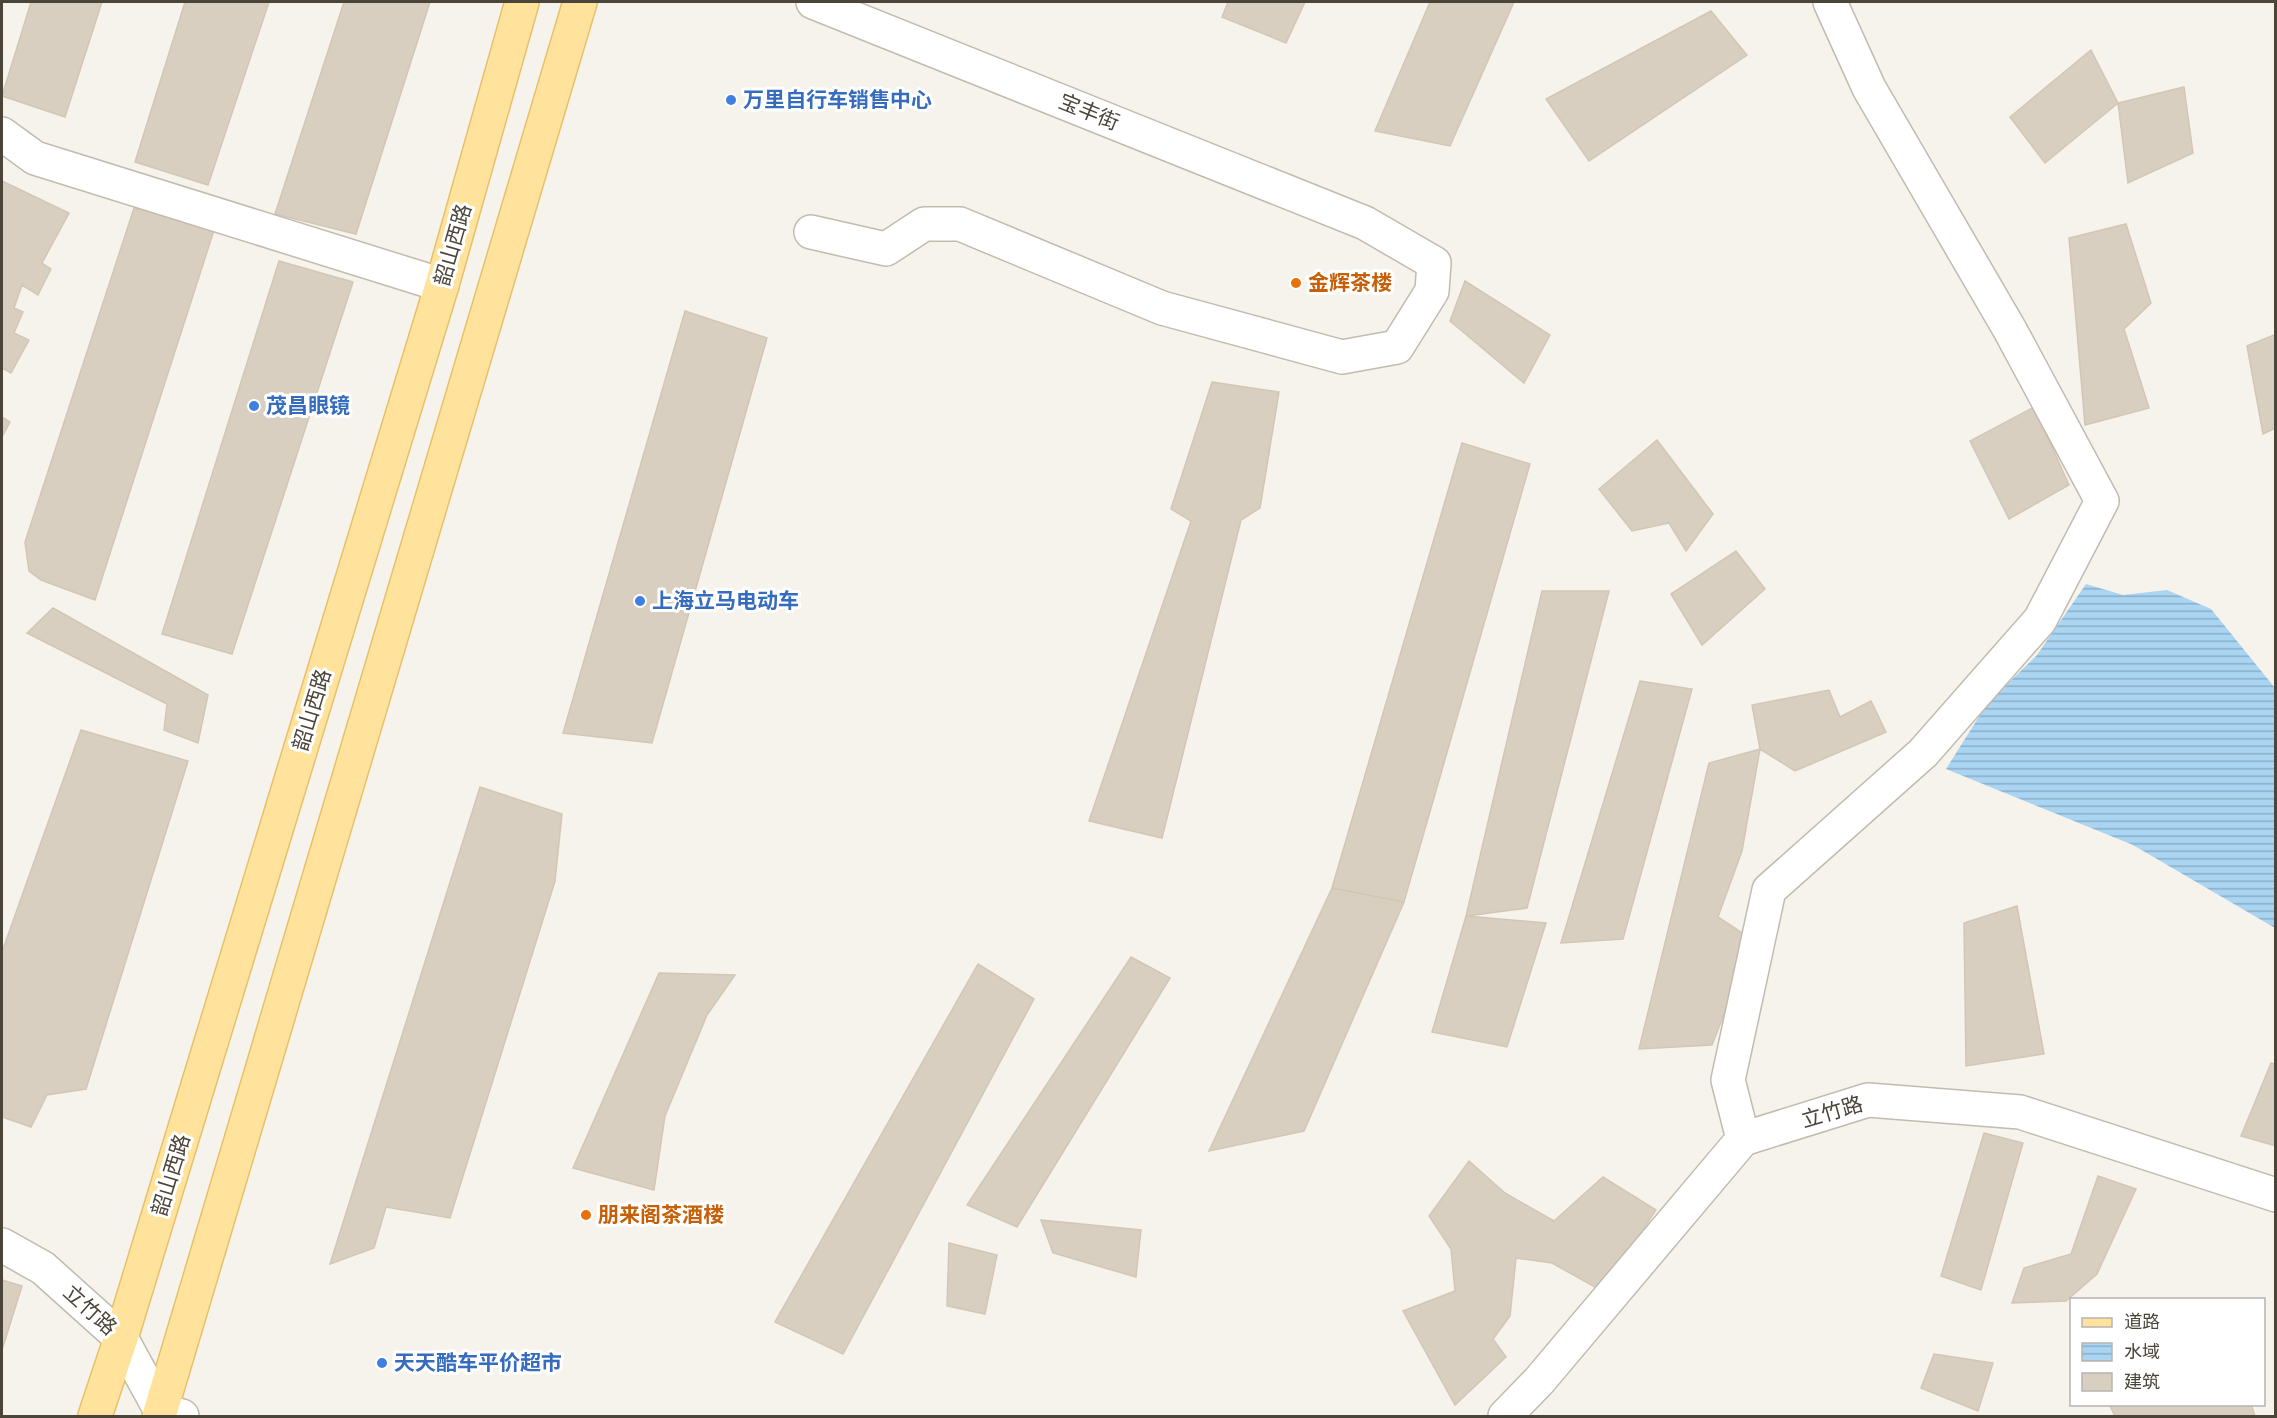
<svg xmlns="http://www.w3.org/2000/svg" width="2277" height="1418" font-family="'PT Sans','Noto Sans SC',sans-serif">
  <style>
    .water { fill: url(#water-rules) }
    .building { fill: #d8cfc1; stroke: #d3c7b4; stroke-width: 1.5 }
    .lines { fill: none; stroke-linecap: round; stroke-linejoin: round }
    .street-casing { stroke: #c2bbae; stroke-width: 36 }
    .primary-casing { stroke: #e6c16a; stroke-width: 36 }
    .street { stroke: #fff; stroke-width: 33 }
    .primary { stroke: #ffe39c; stroke-width: 33 }
    .shop-dot { fill: #3f7fe0; stroke: #fff; stroke-width: 2 }
    .food-dot { fill: #e8710a; stroke: #fff; stroke-width: 2 }
    .labels { text-anchor: middle; stroke-width: 6; stroke-linejoin: round; paint-order: stroke }
    .shop-label { font-size: 21px; font-weight: bold; fill: #366cbe; stroke: #fff; text-anchor: start }
    .street-label { font-size: 21px; fill: #4b4439; stroke: #fff }
    .food-label { font-size: 21px; font-weight: bold; fill: #c56008; stroke: #fff; text-anchor: start }
  </style>
  <defs>
    <pattern id="water-rules" width="6" height="5" patternUnits="userSpaceOnUse" patternTransform="scale(1.5)"><rect width="6" height="5" fill="#a9d4f2"/><path d="M0 2.5h6" fill="none" stroke="#8caec5"/></pattern>
  </defs>
  <rect width="100%" height="100%" fill="#f6f3ec"/>
  <path class="water" d="M2086,584L2123,595L2167,590L2211,609L2275,688V928L2133,845L1946,769L1987,704L2037,655Z"/>
  <path class="building" d="M31,2H102L65,117L2,96Z
    M185,2H269L208,185L135,162Z
    M344,2H430L356,234L275,214Z
    M1228,2H1305L1286,43L1222,17Z
    M1430,2H1514L1450,146L1375,131Z
    M1711,11L1747,55L1589,161L1546,99Z
    M2091,50L2118,103L2045,163L2010,117Z
    M2184,87L2193,153L2128,183L2118,103Z
    M2,181L69,213L42,263L51,269L38,295L22,285L14,308L23,312L14,333L29,340L11,373L2,368Z
    M134,208L216,224L95,600L41,580L29,571L25,542Z
    M2126,224L2151,303L2124,329L2149,408L2085,425L2069,238Z
    M279,261L353,282L232,654L162,634Z
    M1465,281L1550,335L1524,383L1450,321Z
    M685,311L767,338L652,743L563,733Z
    M2276,334V428L2263,434L2247,346Z
    M1212,382L1279,392L1260,508L1241,520L1162,838L1089,821L1191,521L1171,509Z
    M2034,407L2069,485L2009,519L1970,441Z
    M2,417L10,422L2,437Z
    M1657,440L1713,514L1686,551L1669,523L1632,531L1599,489Z
    M1462,443L1530,464L1404,902L1332,888Z
    M1736,551L1765,589L1702,645L1671,594Z
    M1542,591H1609L1527,908L1466,916Z
    M53,608L208,695L198,743L164,730L167,704L27,633Z
    M1640,681L1692,689L1623,939L1561,943Z
    M1829,690L1840,717L1871,701L1886,732L1795,771L1760,749L1752,705Z
    M81,730L188,761L86,1089L47,1095L31,1127L2,1117V952Z
    M1760,749L1742,851L1718,917L1753,940L1712,1045L1639,1049L1709,763Z
    M480,787L562,814L555,881L450,1218L386,1207L374,1248L330,1264Z
    M1332,888L1404,902L1304,1131L1209,1151Z
    M2017,906L2044,1054L1966,1066L1964,923Z
    M1466,916L1546,923L1507,1047L1432,1032Z
    M1131,957L1170,978L1017,1227L967,1205Z
    M978,964L1034,999L843,1354L775,1322Z
    M659,973L735,975L707,1015L665,1116L654,1190L573,1168Z
    M2271,1063L2276,1064V1146L2241,1136Z
    M1984,1133L2023,1143L1981,1290L1941,1276Z
    M1469,1161L1505,1193L1554,1221L1603,1177L1656,1210L1602,1291L1552,1263L1516,1258L1510,1316L1493,1339L1506,1357L1455,1405L1403,1311L1455,1291L1451,1249L1429,1216Z
    M2098,1176L2136,1189L2097,1274L2066,1301L2012,1303L2024,1268L2071,1254Z
    M1041,1220L1141,1230L1136,1277L1053,1253Z
    M949,1243L997,1255L985,1314L947,1306Z
    M2,1280L22,1286L2,1350Z
    M1934,1354L1993,1363L1978,1411L1921,1388Z
    M2109,1404H2251L2255,1416H2115Z"/>
  <g class="lines">
    <g class="street-casing">
      <path id="street" d="M2,134L35,158L442,285
        M811,232L886,249L924,224H960L1162,308L1342,357L1397,347L1432,291L1434,263L1365,223L813,2
        M1743,1139L1728,1080L1769,890L1923,753L2040,620L2102,501L2010,330L1869,88L1830,2
        M2,1245L43,1268L121,1338L161,1411L182,1416
        M1505,1416L1539,1381L1743,1139L1868,1100L2020,1112L2276,1195"/>
    </g>
    <g class="primary-casing">
      <path id="primary" d="M95,1416L121,1338L442,285L522,2
        M159,1416L580,2"/>
    </g>
    <use href="#street" class="street"/>
    <use href="#primary" class="primary"/>
  </g>
  <g class="shop-dot">
    <circle cx="731" cy="100" r="6"/>
    <circle cx="254" cy="406" r="6"/>
    <circle cx="640" cy="601" r="6"/>
    <circle cx="382" cy="1363" r="6"/>
  </g>
  <g class="food-dot">
    <circle cx="1296" cy="283" r="6"/>
    <circle cx="586" cy="1215" r="6"/>
  </g>
  <g class="labels">
    <g class="shop-label">
      <text x="743" y="107">万里自行车销售中心</text>
      <text x="266" y="413">茂昌眼镜</text>
      <text x="652" y="608">上海立马电动车</text>
      <text x="394" y="1370">天天酷车平价超市</text>
    </g>
    <g class="street-label">
      <text transform="translate(1089 112) rotate(22)" y="7">宝丰街</text>
      <text transform="translate(453 245) rotate(-74)" y="7">韶山西路</text>
      <text transform="translate(312 710) rotate(-73)" y="7">韶山西路</text>
      <text transform="translate(1832 1112) rotate(-16)" y="7">立竹路</text>
      <text transform="translate(171 1175) rotate(-73)" y="7">韶山西路</text>
      <text transform="translate(90 1310) rotate(42)" y="7">立竹路</text>
    </g>
    <g class="food-label">
      <text x="1308" y="290">金辉茶楼</text>
      <text x="598" y="1222">朋来阁茶酒楼</text>
    </g>
  </g>
  <rect width="2277" height="1418" fill="none" stroke="#4b4439" stroke-width="6"/>
  <rect x="2070" y="1298" width="195" height="108" fill="#ffffff" stroke="#b7b4b0" stroke-width="1.5"/>
  <rect x="2082" y="1318" width="30" height="9" fill="#ffe39c" stroke="#b7b4b0" stroke-width="1.5"/>
  <text x="2124" y="1328" font-size="18" fill="#4b4439">道路</text>
  <rect x="2082" y="1343" width="30" height="18" fill="url(#water-rules)" stroke="#b7b4b0" stroke-width="1.5"/>
  <text x="2124" y="1358" font-size="18" fill="#4b4439">水域</text>
  <rect x="2082" y="1373" width="30" height="18" fill="#d8cfc1" stroke="#b7b4b0" stroke-width="1.5"/>
  <text x="2124" y="1388" font-size="18" fill="#4b4439">建筑</text>
</svg>
